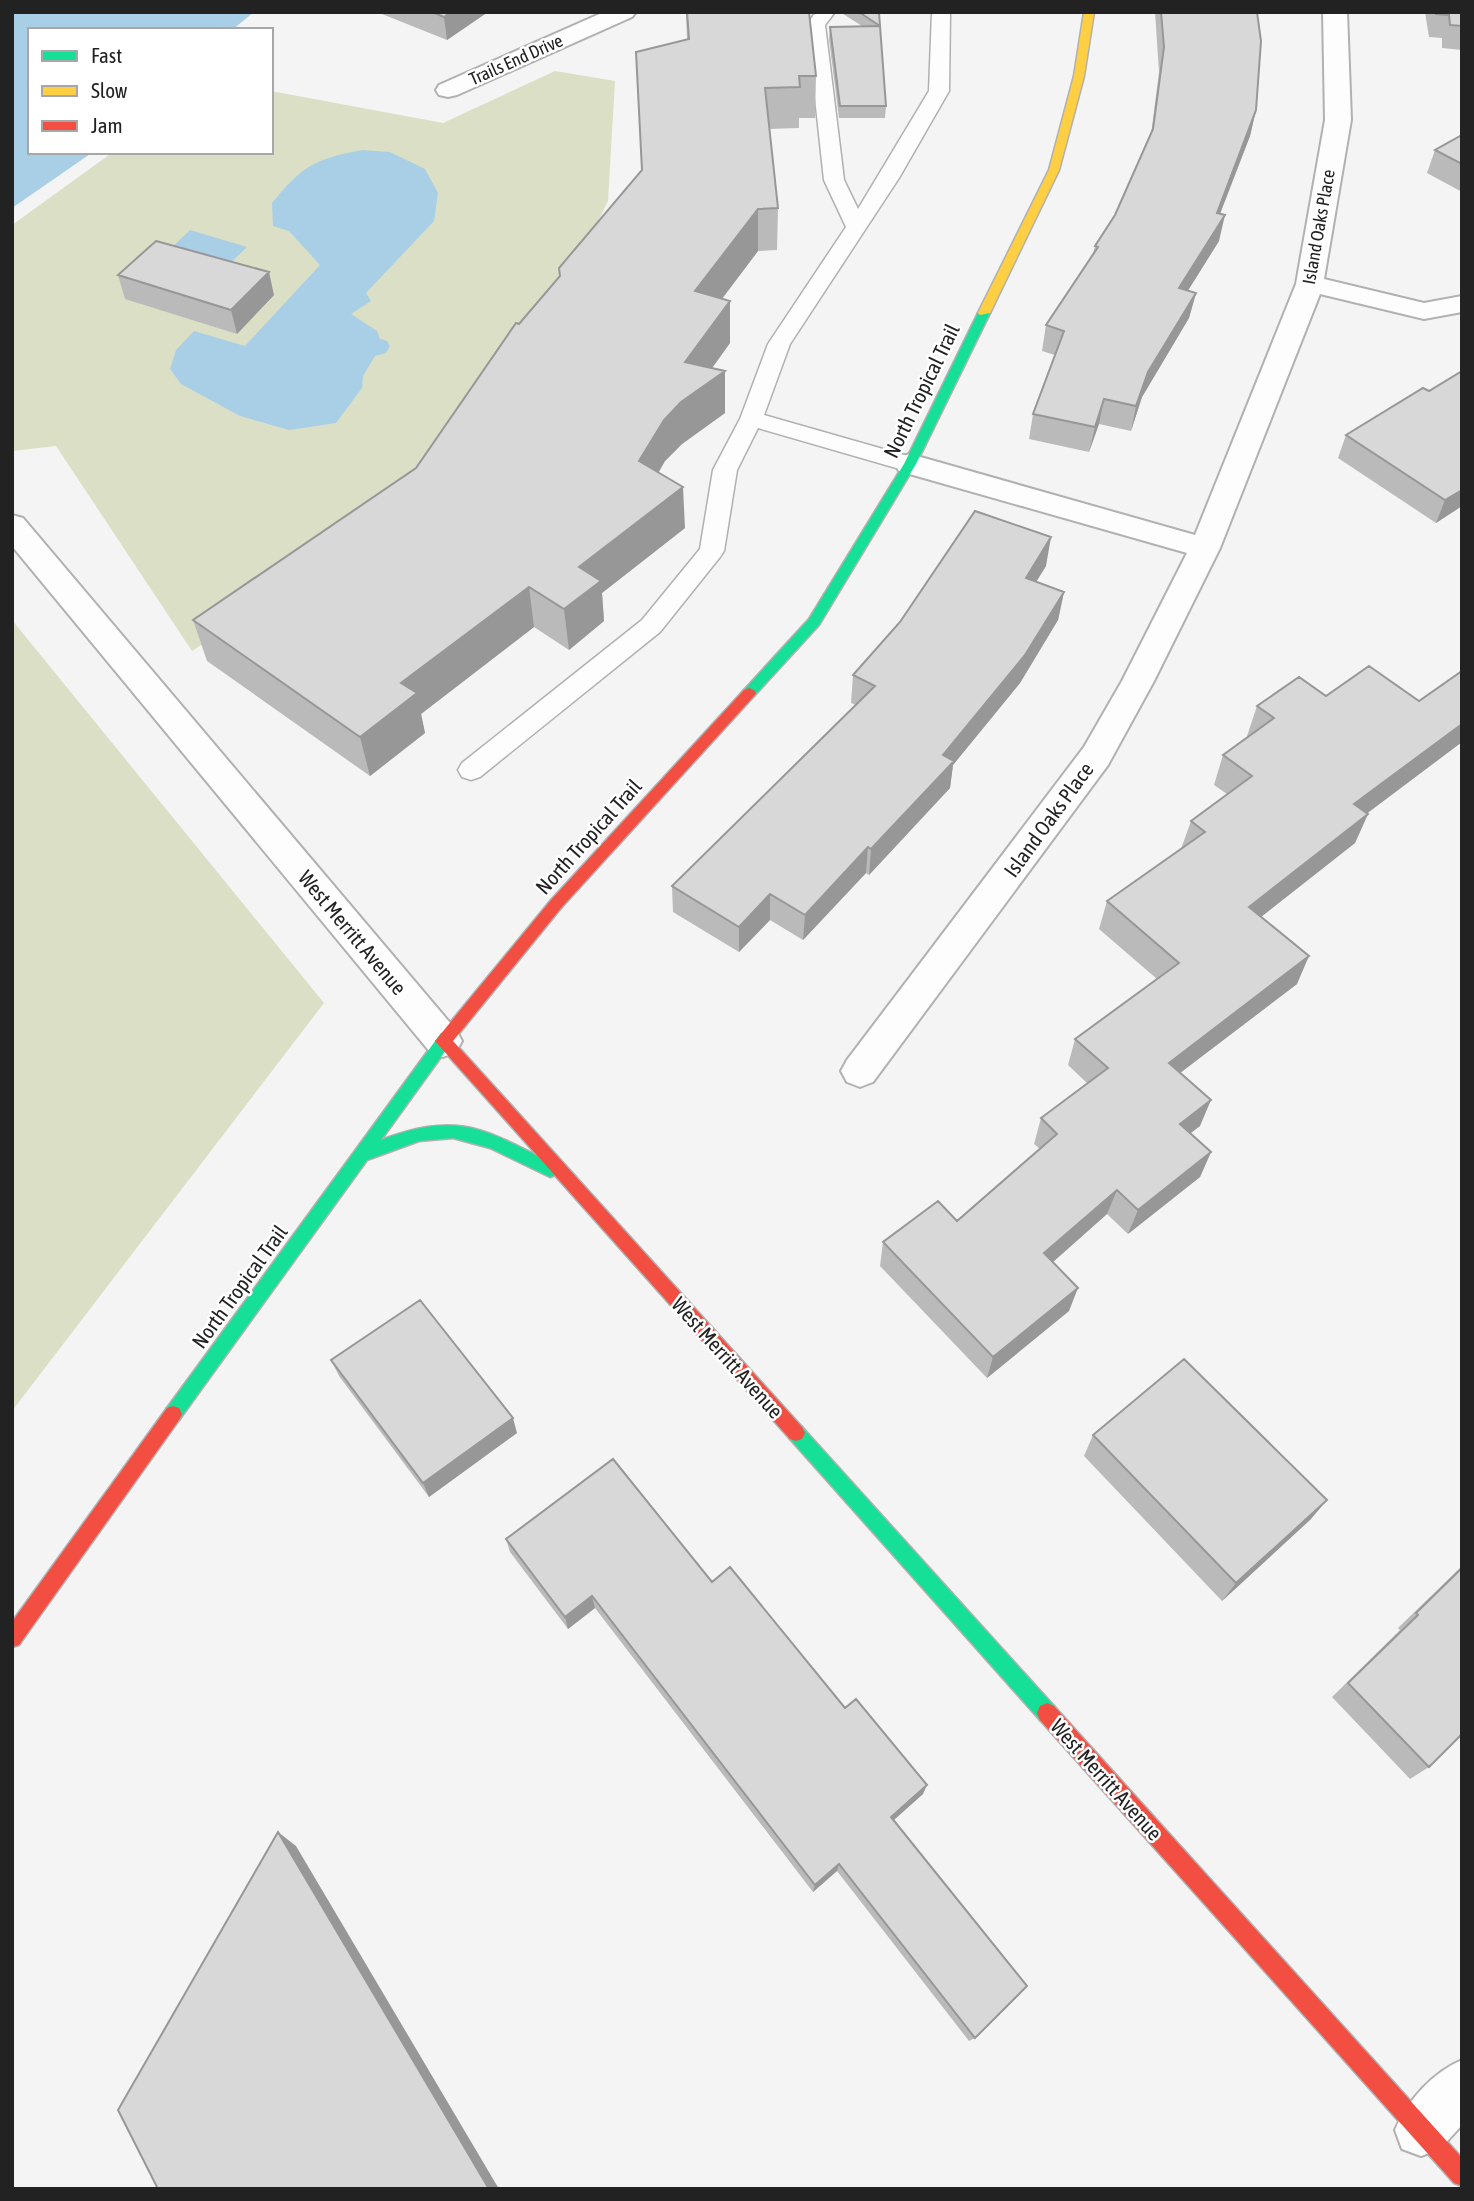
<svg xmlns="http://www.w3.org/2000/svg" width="1474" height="2201" font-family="'Asap Condensed',sans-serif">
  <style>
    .green { fill: #dbdfc5 }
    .water { fill: #a8cfe6 }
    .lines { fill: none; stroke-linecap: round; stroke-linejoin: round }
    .lane-casing { stroke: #b1b1b2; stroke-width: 3 }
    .street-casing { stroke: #b1b1b2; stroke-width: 4 }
    .fast-casing { stroke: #b1b1b2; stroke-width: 3 }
    .slow-casing { stroke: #b1b1b2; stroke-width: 3 }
    .jam-casing { stroke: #b1b1b2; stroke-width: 3 }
    .lane { fill: #fdfdfe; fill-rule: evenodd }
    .street { fill: #fdfdfe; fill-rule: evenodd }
    .fast { fill: #16e098; fill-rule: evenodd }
    .slow { fill: #ffcf43; fill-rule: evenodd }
    .jam { fill: #f24e42; fill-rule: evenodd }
    .wall { fill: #bbbabb }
    .shaded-wall { fill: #989798 }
    .building { fill: #d9d8d9; stroke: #989798; stroke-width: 2 }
    .labels { text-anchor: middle; stroke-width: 5; stroke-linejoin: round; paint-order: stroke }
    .far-street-label { font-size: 18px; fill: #222; stroke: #fff }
    .street-label { font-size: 21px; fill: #222; stroke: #fff }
  </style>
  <rect width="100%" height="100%" fill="#f4f4f5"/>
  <path class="green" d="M555,71L615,81L608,201L564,292L418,500L192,651L56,446L12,451V225L113,152H271V91L443,123Z
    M12,620L324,1003L12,1411Z"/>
  <path class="water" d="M12,12H254L232,30H30V152H93L12,208Z
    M362,150L390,152L425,169L438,193L434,221L366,293L371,301L351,314L377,331L380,339L387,341L390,346L386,353L375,356L363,376L362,388L336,423L289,430L240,416L181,384L170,369L176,350L194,331L245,346L320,265L289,231L273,226L272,203C302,166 315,159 362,150Z
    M190,230L247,247L227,266L169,250Z"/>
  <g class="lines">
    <g class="lane-casing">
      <path id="lane" d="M816,12H835L825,25L844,180L858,209L929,91L932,12H950L949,91L899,178L790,344L764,415L918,459L922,464L918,469L910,472L758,428L737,470L724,551L720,557L660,632L480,777L471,780L462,777L458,770L462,763L642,620L700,549L713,470L740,419L768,344L846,227L824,180L807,24Z"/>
    </g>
    <g class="street-casing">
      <path id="street" d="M604,12H636L632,17L457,95L448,97L439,95L436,90L439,85Z
        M1323,12H1347L1351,120L1324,279L1424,303L1462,296V312L1424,319L1320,294L1220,548L1154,681L1108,765L873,1082L860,1087L847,1082L841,1071L847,1060L1084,747L1122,681L1187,553L899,471L895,464L899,457L910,454L1195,535L1296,284L1325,120Z
        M12,515L23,518L456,1030L462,1041L456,1052L443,1057L430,1052L12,546Z
        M1462,2060V2125L1440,2149L1421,2156L1402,2149L1395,2130C1407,2101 1433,2072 1462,2060Z"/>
    </g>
    <g class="fast-casing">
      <path id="fast" d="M984,310L990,313L916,464L819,625L754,696H744L742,693L744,690L809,619L904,464L978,313Z
        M446,1032L451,1033L454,1038L451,1043L381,1140C460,1110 485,1130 556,1165L558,1170L556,1175L550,1177L490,1148L453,1138L419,1141L367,1160L179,1420L173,1422L167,1420L164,1414L167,1408L441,1033Z
        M796,1425L802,1427L1054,1706L1057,1713L1054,1720L1047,1723L1040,1720L790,1439L787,1433L790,1427Z"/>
    </g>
    <g class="slow-casing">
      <path id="slow" d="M1084,12H1094L1084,76L1059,170L990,313L980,315L978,313L1049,170L1074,76Z"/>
    </g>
    <g class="jam-casing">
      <path id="jam" d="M749,688L754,690L756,693L754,696L561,908L453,1041L802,1427L805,1433L802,1439L796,1441L790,1439L435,1041L551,900L744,690Z
        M173,1406L179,1408L182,1414L179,1420L19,1645L12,1647V1622L167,1408Z
        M1047,1703L1054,1706L1462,2158V2186L1454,2183L1040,1720L1037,1713L1040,1706Z"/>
    </g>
    <use href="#lane" class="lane"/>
    <use href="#street" class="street"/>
    <use href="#fast" class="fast"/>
    <use href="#slow" class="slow"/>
    <use href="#jam" class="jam"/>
  </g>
  <path class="wall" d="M377,12H488L447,40Z
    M686,12L816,76L815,118H799V128L769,129L778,208L777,250L758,251L722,299L730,301V343L712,368L725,371V413L682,444L665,461L659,472L685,528L602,593L604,621L569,650L534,627L421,714L425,733L370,776L207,661L193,620L416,468L519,324L560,276L642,170L687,40Z
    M840,12H879L886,106L885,118H839L829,39L830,27L862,26Z
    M1155,12H1257L1256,110L1250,136L1220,214L1219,241L1188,290L1196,293L1189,318L1142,397L1131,431L1099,424L1089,452L1029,439L1033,414L1055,355L1042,351L1046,325L1093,254L1095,246L1115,215L1151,135L1159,72Z
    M1425,12H1462V50L1442,48V38L1429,37Z
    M1462,135V192L1427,173L1435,150Z
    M118,275L274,295L237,334L125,299Z
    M1462,371V506L1436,523L1338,458L1346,435L1429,391Z
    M1046,566L1036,582L1064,592L1058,620L1020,683L953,765L950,788L869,875L866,873L803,940L770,920L739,952L673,912L672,886L856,705L851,703L853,675Z
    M1462,671V742L1367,813L1368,814L1355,843L1261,917L1297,984L1180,1073L1200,1126L1190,1133L1211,1152L1200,1177L1128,1234L1107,1214L1053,1262L1069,1311L987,1378L880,1266L883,1242L957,1221L1040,1149L1034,1144L1041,1118L1087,1083L1068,1065L1075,1039L1157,979L1099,929L1107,901L1181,849L1191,821L1227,794L1214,785L1223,755L1248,737L1247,736L1257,706L1326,696L1419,701Z
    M331,1360L517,1433L429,1497L339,1376Z
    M1093,1435L1311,1519L1222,1601L1084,1456Z
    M506,1539L712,1582L845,1708L923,1794L894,1820L975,2038L969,2041L837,1871L813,1892L595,1608L568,1629L510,1552Z
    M1462,1566V1734L1429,1767L1410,1779L1332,1697L1400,1630L1398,1628Z"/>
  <path class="shaded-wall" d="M451,12H488L447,40L444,17Z
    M1256,110L1250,136L1211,237L1225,215L1219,241L1174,313L1179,288L1217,213Z
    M758,209V251L696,333L695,291Z
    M269,272L274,295L237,334L231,310Z
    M1196,293L1189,318L1142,397L1131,431L1136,406L1148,372Z
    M730,301V343L694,393L725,371V413L682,444L665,461L641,502L639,461L685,362Z
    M1104,399L1099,424L1089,452L1095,427Z
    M683,487L685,528L602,593L604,621L569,650L564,609L579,567Z
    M1462,490V506L1436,523L1445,500Z
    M1051,537L1046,566L1021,606L1026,578Z
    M529,587L534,627L421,714L425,733L370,776L360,737L401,683Z
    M1064,592L1058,620L1020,683L953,765L950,788L869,875L871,849L943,755Z
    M1462,724V742L1341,833L1354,804Z
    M1368,814L1355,843L1238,935L1249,907Z
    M868,847L866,873L803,940L805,915Z
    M770,894V920L739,952V927Z
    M1309,956L1297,984L1159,1089L1169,1063Z
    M1211,1100L1200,1126L1170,1149L1180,1124Z
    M1211,1152L1200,1177L1128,1234L1138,1210Z
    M1117,1190L1107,1214L1036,1277L1044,1253Z
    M1078,1288L1069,1311L987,1378L993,1357Z
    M513,1418L517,1433L429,1497L423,1483Z
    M1327,1500L1311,1519L1222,1601L1236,1583Z
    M592,1596L595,1608L568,1629L565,1617Z
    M927,1785L923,1794L888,1825L891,1817Z
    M278,1832L296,1846L499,2189H489Z
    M839,1864L837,1871L813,1892L815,1885Z"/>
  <path class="building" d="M432,12H451L444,17Z
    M687,12H809L816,76H799L800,87L765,88L778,208L758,209L695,291L730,301L685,362L725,371L681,402L664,420L639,461L683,487L579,567L601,581L564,609L529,587L401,683L417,693L360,737L193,620L416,468L516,323L519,324L560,276L559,268L642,170L636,52L689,39Z
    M859,12H879L880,26Z
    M1161,12H1257L1261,41L1256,110L1217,213L1225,215L1179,288L1196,293L1148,372L1136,406L1104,399L1095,427L1033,414L1064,331L1046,325L1098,247L1095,246L1115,215L1153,129L1164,47Z
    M1436,12H1462V26L1450,25L1449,15L1436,14Z
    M880,26L886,106H840L830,27Z
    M1462,135V164L1435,150Z
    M156,241L269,272L231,310L118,275Z
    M1462,371V490L1445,500L1346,435L1423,388L1429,391Z
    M975,511L1051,537L1026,578L1064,592L1025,655L943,755L954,761L871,849L868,847L805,915L770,894L739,927L672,886L875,686L853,675L900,622Z
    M1369,666L1419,701L1462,671V724L1354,804L1368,814L1249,907L1309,956L1169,1063L1211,1100L1180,1124L1211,1152L1138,1210L1117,1190L1044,1253L1078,1288L993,1357L883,1242L938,1201L957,1221L1057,1134L1041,1118L1108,1068L1075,1039L1179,963L1107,901L1205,832L1191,821L1252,776L1223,755L1274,718L1257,706L1299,677L1326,696Z
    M420,1300L513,1418L423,1483L331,1360Z
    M1184,1359L1327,1500L1236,1583L1093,1435Z
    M613,1459L712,1582L730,1567L845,1708L856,1699L927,1785L891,1817L1027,1986L975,2038L839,1864L815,1885L592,1596L565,1617L506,1539Z
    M1462,1568V1734L1429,1767L1348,1683L1418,1615L1416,1613Z
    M278,1832L489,2189H158L118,2110Z"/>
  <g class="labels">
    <g class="far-street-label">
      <text transform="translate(516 60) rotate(-24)" y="6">Trails End Drive</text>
      <text transform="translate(1319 227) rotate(-80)" y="6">Island Oaks Place</text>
    </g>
    <g class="street-label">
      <text transform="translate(922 391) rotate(-64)" y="7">North Tropical Trail</text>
      <text transform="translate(1049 820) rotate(-54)" y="7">Island Oaks Place</text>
      <text transform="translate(589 837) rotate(-48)" y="7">North Tropical Trail</text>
      <text transform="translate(352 933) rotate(50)" y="7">West Merritt Avenue</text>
      <text transform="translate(240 1287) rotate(-54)" y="7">North Tropical Trail</text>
      <text transform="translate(727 1358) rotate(48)" y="7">West Merritt Avenue</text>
      <text transform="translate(1106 1780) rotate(48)" y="7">West Merritt Avenue</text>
    </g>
  </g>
  <rect width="1474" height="2201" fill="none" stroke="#222222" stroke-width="28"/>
  <rect x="28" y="28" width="245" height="126" fill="#ffffff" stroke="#a7a7a7" stroke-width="2"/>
  <rect x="42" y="51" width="35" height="10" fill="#16e098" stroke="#a7a7a7" stroke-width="2"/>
  <text x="91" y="63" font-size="21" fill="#222222">Fast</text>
  <rect x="42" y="86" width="35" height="10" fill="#ffcf43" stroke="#a7a7a7" stroke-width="2"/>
  <text x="91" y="98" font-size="21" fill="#222222">Slow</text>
  <rect x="42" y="121" width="35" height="10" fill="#f24e42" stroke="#a7a7a7" stroke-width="2"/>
  <text x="91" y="133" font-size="21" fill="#222222">Jam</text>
</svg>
